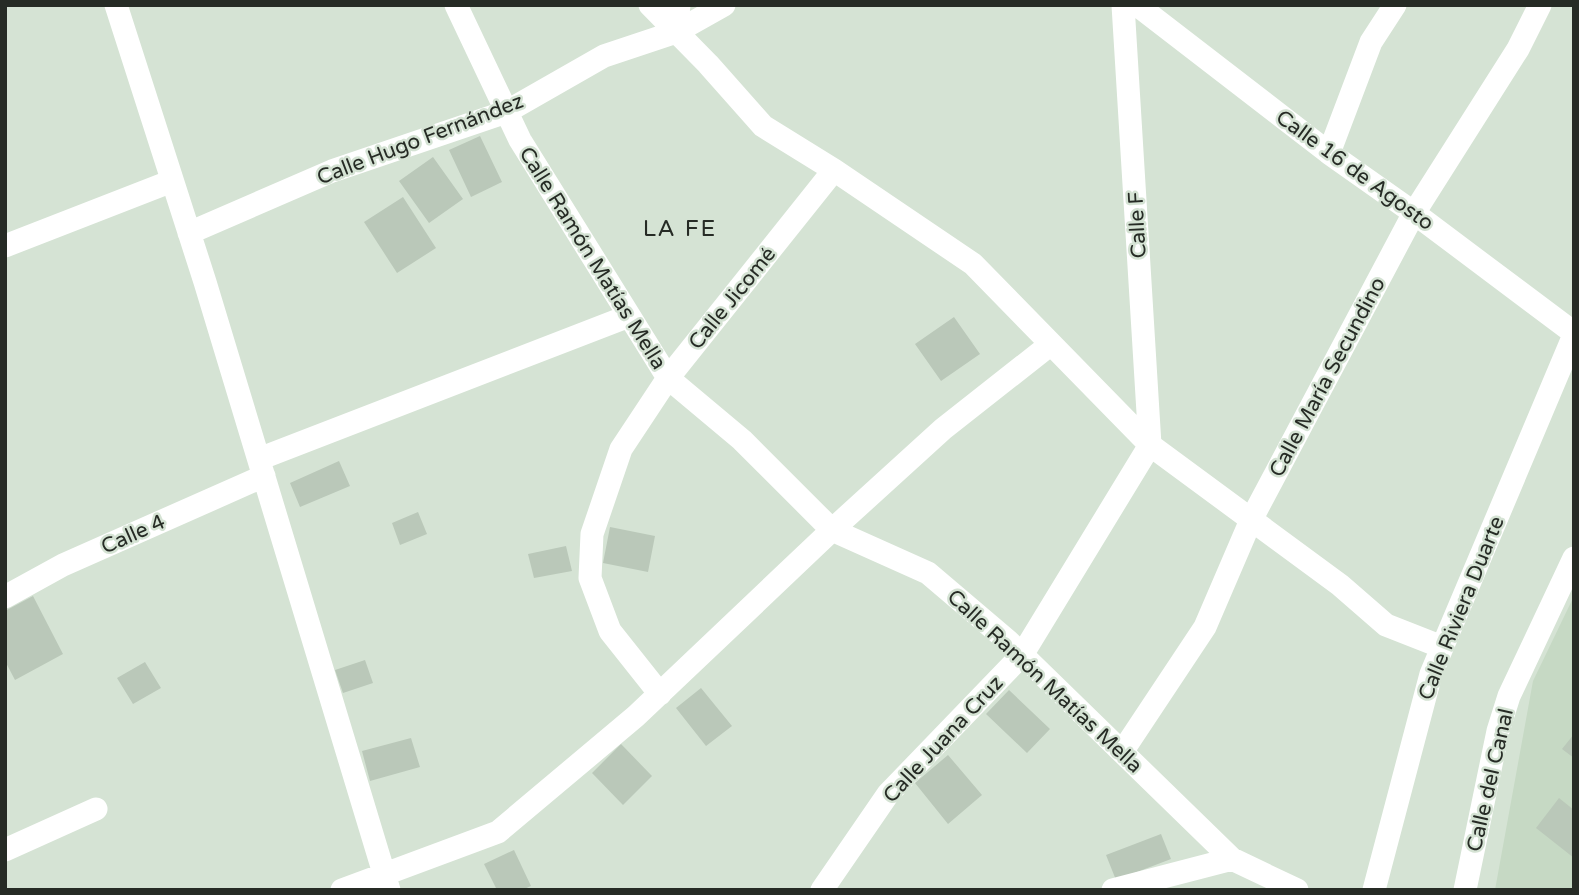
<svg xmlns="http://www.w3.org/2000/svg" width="1579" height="895" font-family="'Varela Round',sans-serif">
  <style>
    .built { fill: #c6d9c4 }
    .building { fill: #bac8b9 }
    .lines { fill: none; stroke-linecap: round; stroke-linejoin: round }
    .street { stroke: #fff; stroke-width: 23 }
    .labels { text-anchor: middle; stroke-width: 5; stroke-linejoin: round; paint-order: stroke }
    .street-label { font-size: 21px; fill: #262b25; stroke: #d5e3d4 }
    .neighbourhood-label { font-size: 23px; letter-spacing: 2px; fill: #262b25; stroke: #d5e3d4 }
  </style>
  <rect width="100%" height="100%" fill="#d5e3d4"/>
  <path class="built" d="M1574,596V890H1495L1533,681Z"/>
  <path class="building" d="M480,136L502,182L471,197L449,150Z
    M433,157L463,199L429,223L399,181Z
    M403,197L436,248L397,273L364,222Z
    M954,317L980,354L941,381L915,344Z
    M339,461L350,486L300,507L290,483Z
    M418,512L427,534L400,545L392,523Z
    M610,527L655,536L648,572L603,563Z
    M566,546L572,571L534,578L528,554Z
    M33,596L63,654L15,680L5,661V611Z
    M365,660L373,683L343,693L335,670Z
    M145,662L161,688L133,704L117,678Z
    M701,688L732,726L706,746L676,708Z
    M1009,690L1050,729L1027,753L986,714Z
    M1574,734V758L1562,749Z
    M411,738L420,767L370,781L362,751Z
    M621,744L652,776L623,805L592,773Z
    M948,755L982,795L948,824L915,783Z
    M1559,798L1574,810V858L1536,828Z
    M1161,834L1171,859L1116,880L1106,855Z
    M514,850L531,886L522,890H497L484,864Z"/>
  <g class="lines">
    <path class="street" d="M116,5L205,282L389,890
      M456,5L520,140L668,378L742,440L832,530L928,573L1008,641L1232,859L1297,890
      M650,5L708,64L763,126L834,170L973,264L1150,445L1340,585L1386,625L1442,647
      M1137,5L1329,153L1414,213L1574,333
      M676,32L679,5
      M1329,153L1371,42L1395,5
      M189,233L332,171L506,112L604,56L676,32L724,5
      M5,246L172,181
      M259,459L629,316
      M5,597L63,565L264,476
      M660,694L610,631L590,578L592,534L621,449L668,378L834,170
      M1122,752L1205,627L1251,520L1414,213L1518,49L1540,5
      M5,850L96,809
      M342,890L498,832L636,716L832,530L943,429L1051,344
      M822,890L888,794L1022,655L1150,445L1123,5
      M1113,890L1232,859
      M1374,890L1431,674L1574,335
      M1465,890L1498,731L1509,696L1574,558"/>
  </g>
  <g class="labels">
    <g class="street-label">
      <text transform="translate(420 139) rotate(-21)" y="7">Calle Hugo Fernández</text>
      <text transform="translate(1355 170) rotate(36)" y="7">Calle 16 de Agosto</text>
      <text transform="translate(1137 225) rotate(-93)" y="7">Calle F</text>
      <text transform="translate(593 258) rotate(58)" y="7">Calle Ramón Matías Mella</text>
      <text transform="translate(732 298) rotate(-51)" y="7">Calle Jicomé</text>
      <text transform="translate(1327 377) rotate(-62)" y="7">Calle María Secundino</text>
      <text transform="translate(133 534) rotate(-24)" y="7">Calle 4</text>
      <text transform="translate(1461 608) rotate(-68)" y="7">Calle Riviera Duarte</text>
      <text transform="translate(1045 681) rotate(43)" y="7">Calle Ramón Matías Mella</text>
      <text transform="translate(943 739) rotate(-47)" y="7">Calle Juana Cruz</text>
      <text transform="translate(1490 780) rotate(-77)" y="7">Calle del Canal</text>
    </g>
    <g class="neighbourhood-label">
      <text x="680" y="236">LA FE</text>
    </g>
  </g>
  <rect width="1579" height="895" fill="none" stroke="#262b25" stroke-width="14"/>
</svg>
